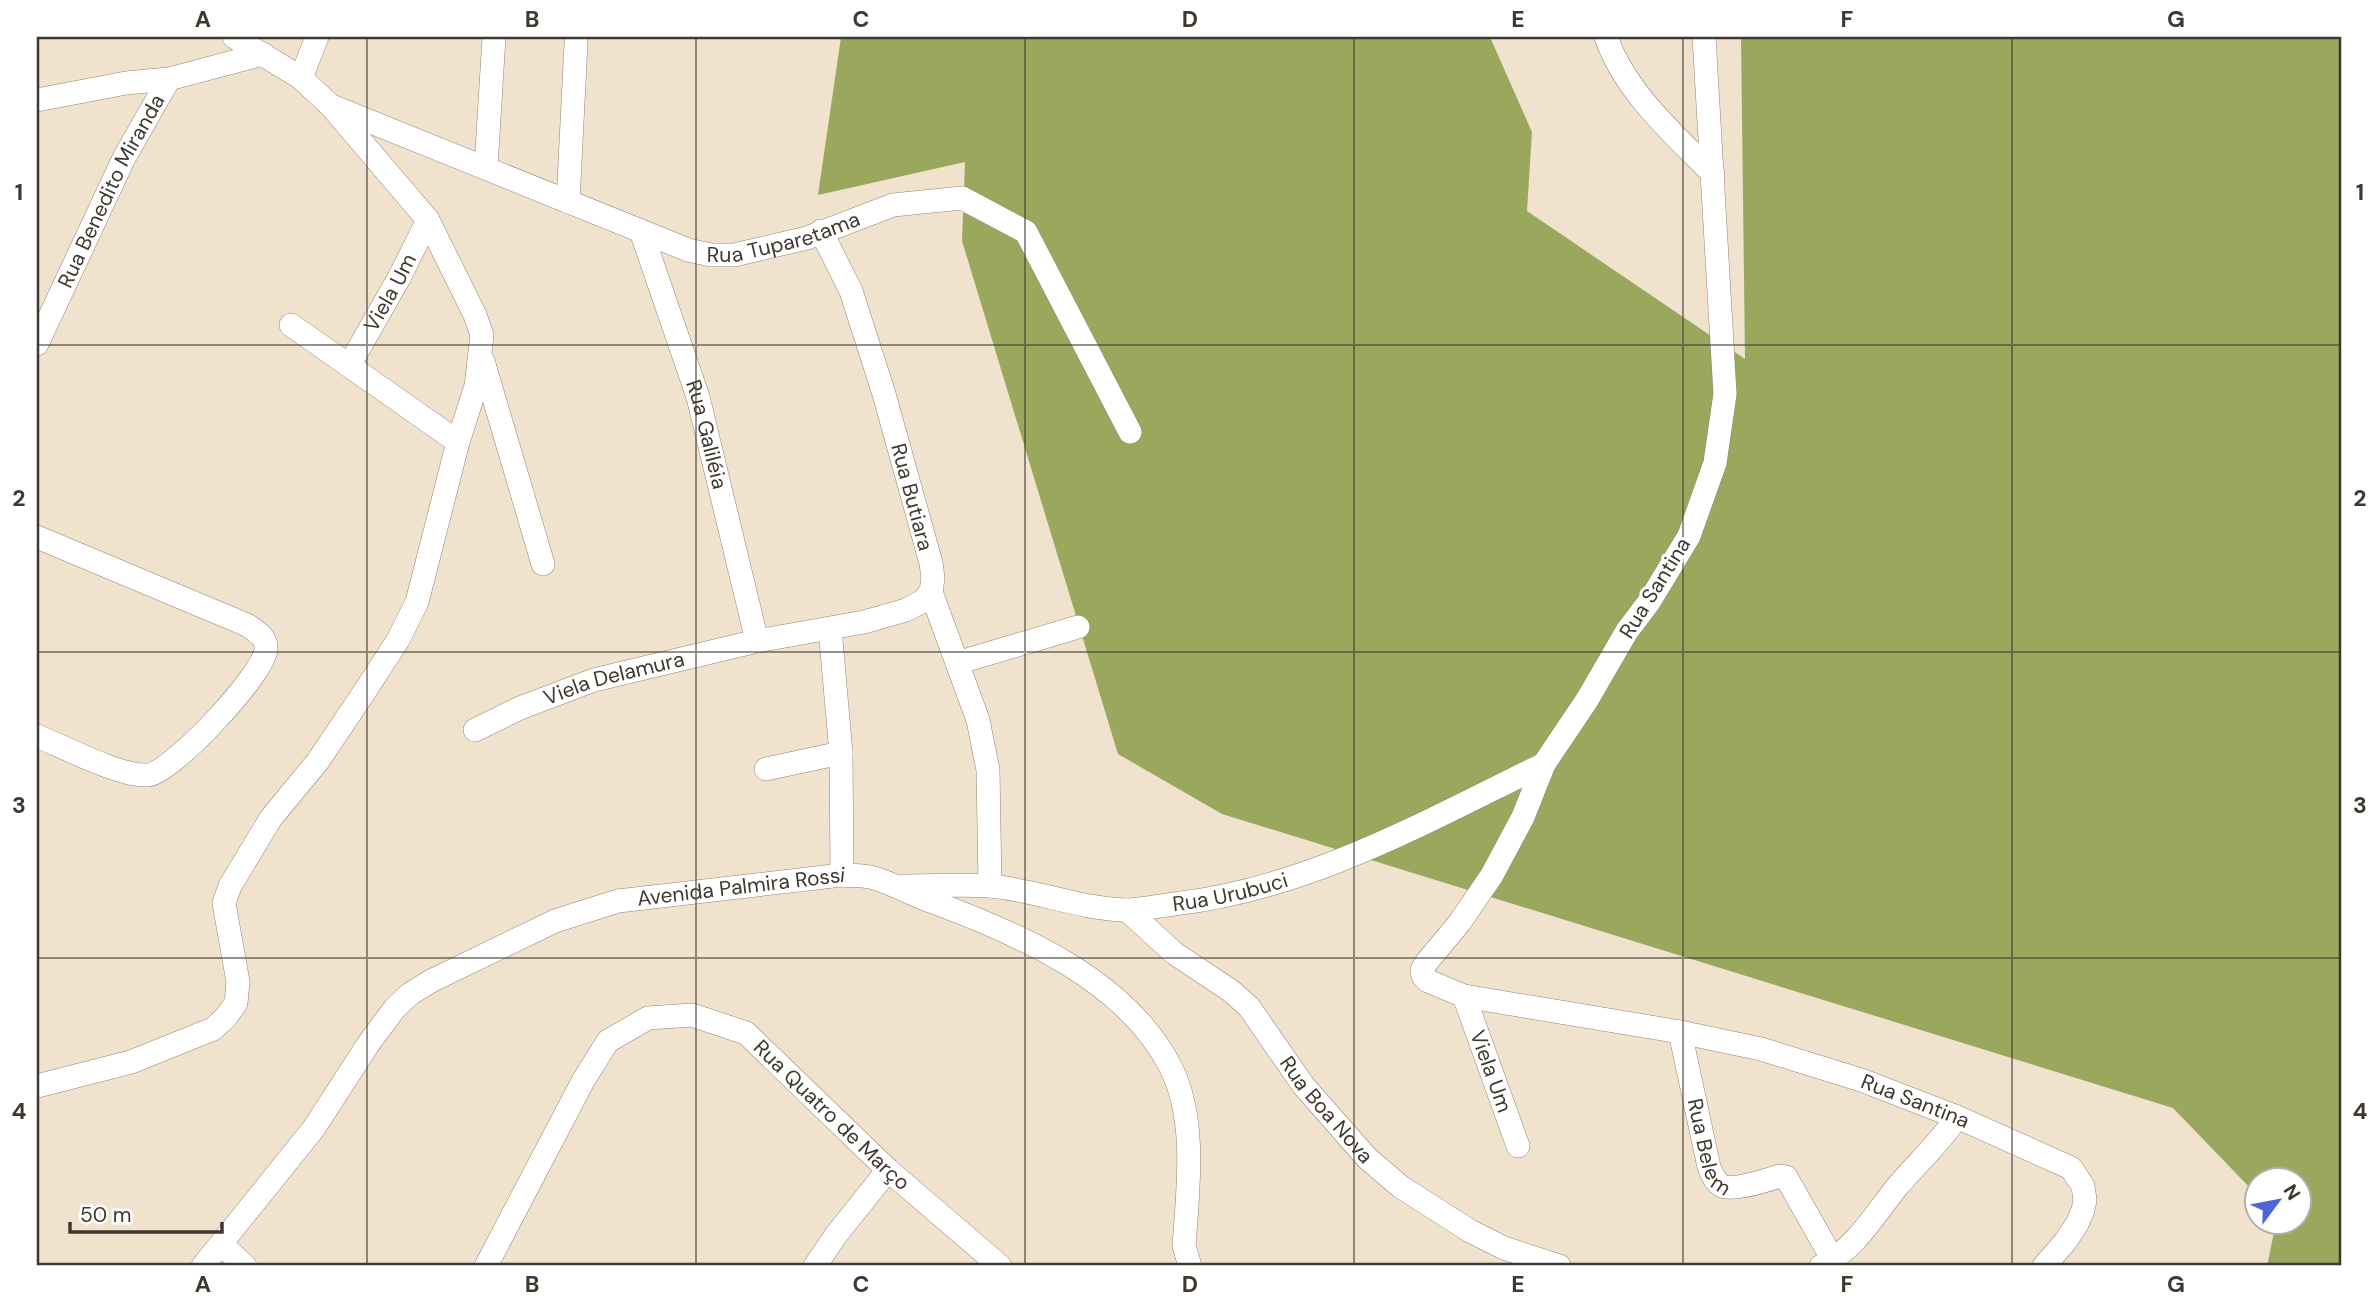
<svg xmlns="http://www.w3.org/2000/svg" width="2379" height="1303" font-family="'DM Sans',sans-serif">
  <style>
    .forest { fill: #9aa85d }
    .lines { fill: none; stroke-linecap: round; stroke-linejoin: round }
    .minor-casing { stroke: #938572; stroke-width: 24 }
    .minor { stroke: #fff; stroke-width: 23 }
    .grid { fill: none; stroke: #3e3830; stroke-width: 2; stroke-opacity: 0.55 }
    .labels { text-anchor: middle; stroke-width: 6; stroke-linejoin: round; paint-order: stroke }
    .street-label { font-size: 21px; fill: #3e3830; stroke: #fff }
    .neatline { fill: none; stroke: #3e3830; stroke-width: 2.5 }
    .grid-label { font-size: 23px; text-anchor: middle; font-weight: bold; fill: #3e3830 }
  </style>
  <rect width="100%" height="100%" fill="#f1e2cd"/>
  <path class="forest" d="M841,37H1490L1532,132L1527,211L1745,359L1741,37H2342V1266H2267L2276,1223L2298,1222V1180H2256V1194L2173,1108L1222,814L1118,754L962,241L965,162L818,195Z"/>
  <g class="lines">
    <g class="minor-casing">
      <g id="minor">
        <path d="M1606,37C1625,92 1673,133 1713,174"/>
        <path id="s1" d="M1704,37L1725,394L1715,463L1689,536L1649,602L1627,631L1587,700L1544,764L1523,817L1492,875L1460,922L1426,963L1422,970L1423,976L1428,981L1464,996L1680,1032L1761,1049L1861,1080L1957,1117L2071,1168L2083,1186L2085,1200L2083,1210L2077,1224L2065,1242L2044,1266"/>
        <path d="M301,78L317,37"/>
        <path d="M37,100L126,83L169,79L263,54"/>
        <path id="s2" d="M334,107L688,250L711,255H734L807,238L893,205L962,198L1026,232L1130,432"/>
        <path d="M486,167L494,37"/>
        <path d="M568,202L576,43"/>
        <path id="s3" d="M641,231L698,397L757,641"/>
        <path d="M291,325L458,442"/>
        <path id="s4" d="M37,344L124,158L169,79"/>
        <path d="M483,361L543,564"/>
        <path id="s5" d="M350,364L399,278L428,220"/>
        <path d="M37,537L247,625C256,631 267,637 266,649C266,672 172,773 148,775C121,777 64,747 37,736"/>
        <path d="M931,592L978,720L988,770L990,886"/>
        <path d="M830,629L841,753L842,875"/>
        <path d="M957,663L1078,627"/>
        <path id="s6" d="M475,730L520,708L594,680L757,641L864,622L906,610L923,601L931,592L933,578L931,563L884,394L851,291L821,231"/>
        <path d="M766,769L841,753"/>
        <path id="s7" d="M905,886C933,886 962,884 990,886C1036,890 1080,909 1126,910C1142,910 1158,906 1174,904C1308,889 1425,822 1544,764"/>
        <path id="s8" d="M1127,910L1174,953L1231,991L1249,1007L1303,1085L1367,1158L1401,1187L1470,1231L1504,1248L1559,1266"/>
        <path id="s9" d="M1464,996L1518,1146"/>
        <path id="s10" d="M1680,1032L1709,1167C1712,1174 1715,1182 1722,1186C1733,1191 1768,1180 1780,1176L1786,1177L1833,1260"/>
        <path d="M37,1086L131,1062L213,1029L226,1017L236,1003L238,982L224,903L230,886L271,818L318,761L365,691L398,640L417,602L458,442L476,386L482,335L475,315L428,220L331,106L301,78L234,37"/>
        <path d="M221,1244L245,1266"/>
        <path id="s11" d="M203,1266L314,1128L369,1043L395,1008L410,994L431,981L555,921L618,901L842,875C852,876 864,875 874,878C894,884 913,895 933,902C1019,934 1127,980 1171,1068C1197,1119 1188,1190 1184,1246L1190,1266"/>
        <path id="s12" d="M486,1266L583,1081L608,1041L648,1018L692,1015L746,1033L888,1170L1000,1266"/>
        <path d="M815,1266L836,1235L888,1170"/>
        <path d="M1821,1266C1854,1250 1874,1216 1896,1188C1916,1164 1939,1144 1957,1117"/>
      </g>
    </g>
    <use href="#minor" class="minor"/>
  </g>
  <path class="grid" d="M367,37V1266M696,37V1266M1025,37V1266M1354,37V1266M1683,37V1266M2012,37V1266M37,345H2342M37,652H2342M37,958H2342"/>
  <g class="labels">
    <g class="street-label">
      <text dy="7" stroke="none"><textPath href="#s4" startOffset="170">Rua Benedito Miranda</textPath></text>
      <text dy="7" stroke="none"><textPath href="#s2" startOffset="480">Rua Tuparetama</textPath></text>
      <text dy="7" stroke="none"><textPath href="#s5" startOffset="82">Viela Um</textPath></text>
      <text dy="7" stroke="none"><textPath href="#s3" startOffset="214">Rua Galiléia</textPath></text>
      <text transform="translate(912 497) rotate(75)" y="7">Rua Butiara</text>
      <text transform="translate(1655 588) rotate(-58)" y="7">Rua Santina</text>
      <text dy="7" stroke="none"><textPath href="#s6" startOffset="149">Viela Delamura</textPath></text>
      <text dy="7" stroke="none"><textPath href="#s11" startOffset="695">Avenida Palmira Rossi</textPath></text>
      <text dy="7" stroke="none"><textPath href="#s7" startOffset="329">Rua Urubuci</textPath></text>
      <text dy="7" stroke="none"><textPath href="#s9" startOffset="80">Viela Um</textPath></text>
      <text dy="7" stroke="none"><textPath href="#s1" startOffset="1533">Rua Santina</textPath></text>
      <text dy="7" stroke="none"><textPath href="#s8" startOffset="285">Rua Boa Nova</textPath></text>
      <text dy="7" stroke="none"><textPath href="#s12" startOffset="522">Rua Quatro de Março</textPath></text>
      <text dy="7" stroke="none"><textPath href="#s10" startOffset="119">Rua Belem</textPath></text>
    </g>
  </g>
  <rect width="2379" height="1303" fill="none" stroke="#ffffff" stroke-width="77"/>
  <g transform="translate(2278 1201) rotate(58)"><circle r="33" fill="#ffffff" stroke="#b2afac" stroke-width="2"/>
  <path d="M0-5L12 26L0 18L-12 26Z" fill="#4c66da"/>
  <text y="-10" font-size="19" font-weight="bold" text-anchor="middle" fill="#3e3830">N</text>
  </g>
  <path d="M70 1222v10h152v-10" fill="none" stroke="#3e3830" stroke-width="3.5"/>
  <text x="80" y="1222" font-size="21" fill="#3e3830" stroke="#ffffff" stroke-width="5" paint-order="stroke">50 m</text>
  <rect x="38" y="38" width="2302" height="1226" class="neatline"/>
  <g class="grid-label">
    <text x="203" y="27">A</text>
    <text x="532" y="27">B</text>
    <text x="861" y="27">C</text>
    <text x="1190" y="27">D</text>
    <text x="1518" y="27">E</text>
    <text x="1847" y="27">F</text>
    <text x="2176" y="27">G</text>
    <text x="19" y="200">1</text>
    <text x="2360" y="200">1</text>
    <text x="19" y="506">2</text>
    <text x="2360" y="506">2</text>
    <text x="19" y="813">3</text>
    <text x="2360" y="813">3</text>
    <text x="19" y="1119">4</text>
    <text x="2360" y="1119">4</text>
    <text x="203" y="1292">A</text>
    <text x="532" y="1292">B</text>
    <text x="861" y="1292">C</text>
    <text x="1190" y="1292">D</text>
    <text x="1518" y="1292">E</text>
    <text x="1847" y="1292">F</text>
    <text x="2176" y="1292">G</text>
  </g>
</svg>
